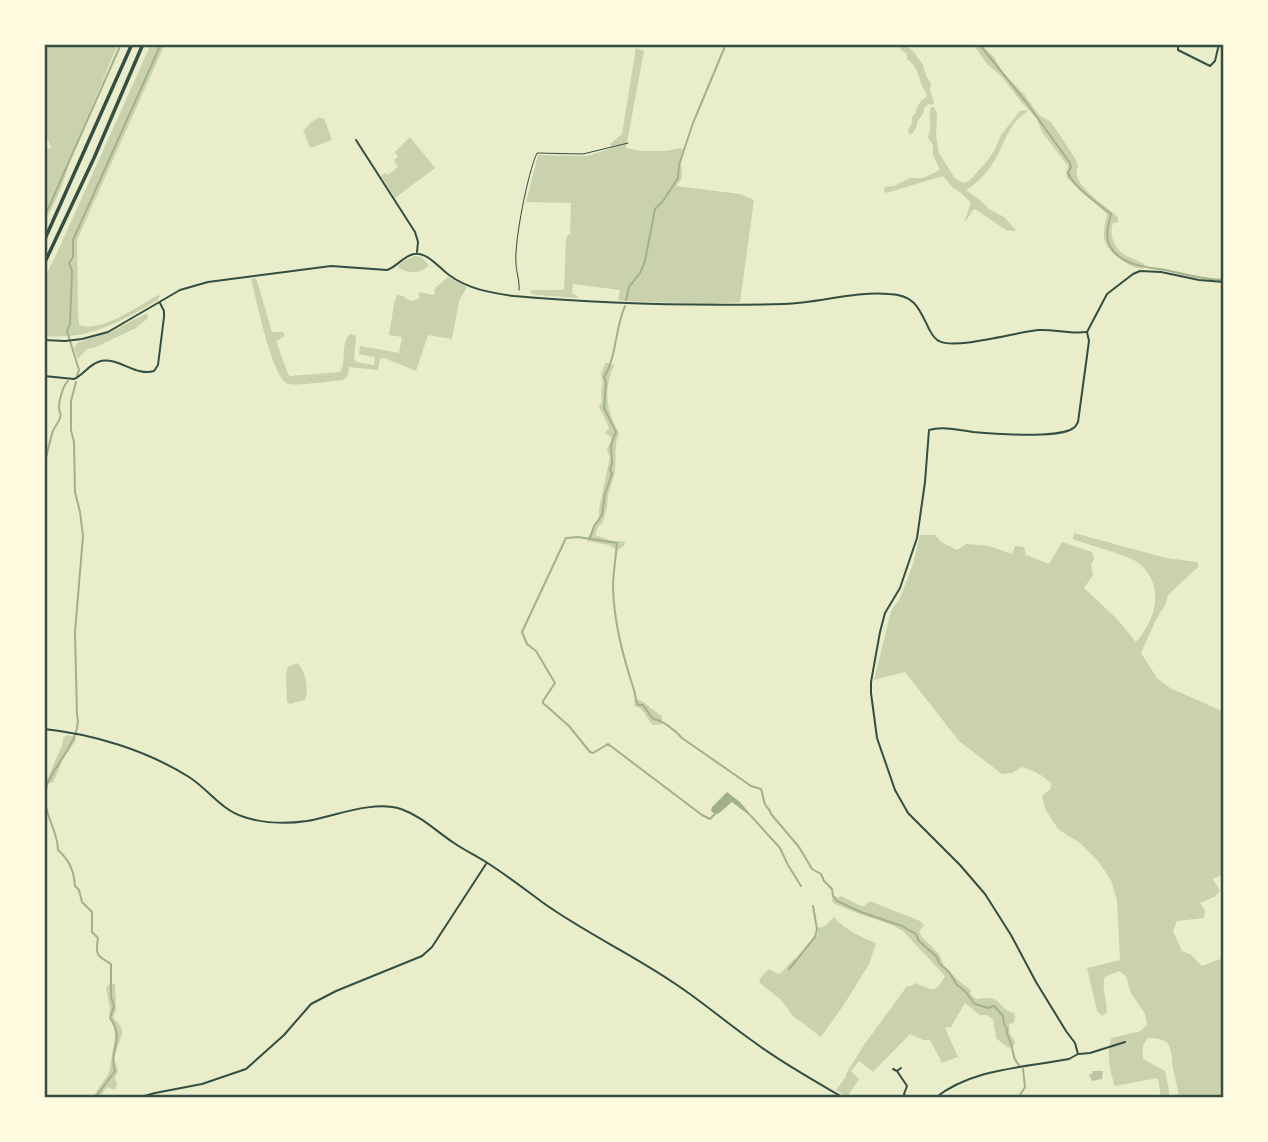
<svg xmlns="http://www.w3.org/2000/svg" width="1268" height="1142" font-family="'Crimson Pro',serif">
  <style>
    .green { fill: #cad2ad }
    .water { fill: #a3b18a }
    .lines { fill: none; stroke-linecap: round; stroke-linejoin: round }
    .stream { stroke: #a3b18a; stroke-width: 2 }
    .building { fill: #bcc5a7 }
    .path { stroke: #344e41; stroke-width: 1 }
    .minor { stroke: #344e41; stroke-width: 2 }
    .motorway { stroke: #344e41; stroke-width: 3.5 }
    .neatline { fill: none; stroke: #344e41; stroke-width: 2.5 }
  </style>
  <rect width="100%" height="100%" fill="#e9edc9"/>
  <path class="green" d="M44,44H118L74,149L62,186L44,225V150L51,148L44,129Z
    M151,44H165L77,240L78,313L79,325C102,333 138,306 158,295L160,296L158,300C120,322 90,340 44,336V279L57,253Z
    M894,44H904L914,52L923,65L926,76L931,84L930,91L934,102L932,105L929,104L924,108L923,114L918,120L916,128L912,134H909L908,130L912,123V117L916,113C916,105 922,100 927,96C926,92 923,89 922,85C918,75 917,66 907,59V54Z
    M973,44H981L994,57L1003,73L1024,94L1039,115L1051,122L1075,158L1078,166C1069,184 1105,205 1118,217V222L1113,223C1111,230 1111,234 1113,240C1119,256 1131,257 1144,264L1145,266L1143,269C1133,268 1129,265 1122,260C1101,246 1102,238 1107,214L1067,178L1066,173L1068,166L1042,132L1037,119L1022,103L1002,77L987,64Z
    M636,48L644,51L626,148L642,151H665L680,148L684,150L681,162L682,178L676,186L740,194L754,200L740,302L711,304L624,301L618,300L620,290L573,284L572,293L579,297L577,298L536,295L530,293L531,290H562L564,289L566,239L568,235L570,234L571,203L526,202L538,155L587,156L612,148L610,144L622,134Z
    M934,107L937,113L936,135L939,153L954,177L959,181L965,183L970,180L988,160L995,149L1001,135L1020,111L1026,110L1027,112C1024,114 1020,116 1018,119C1008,129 1003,146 996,158C989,171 978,183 966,190L981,201L989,209L1004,217L1016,230L1015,231L1006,230L975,209L972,211L966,221L965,220L971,203L961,193L953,188L943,176L886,193L884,191L885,187L894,186L910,178H923L940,170L933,155V146L928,137C932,127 929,118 930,108Z
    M320,117L321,119L324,118L332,140L310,148L303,129H305L311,122Z
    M410,137L435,168L395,198L381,176L386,173L388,175L398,167L394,160L398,157L395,152Z
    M415,256L422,257L429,266C419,274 410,274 399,268L398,266L405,260Z
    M448,277L467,287L459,301L452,339L428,335L416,371L384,358L380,359L378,370L349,367L348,376L343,380C332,381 298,386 289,384C272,381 256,297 251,279L255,278L257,281L272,332H283L285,336L276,341L288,374L290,376L340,372C347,360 340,344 350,334L356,336L354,359L356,362L374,365L375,357L359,354L360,346L399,353L402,337L389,335L394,304L397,295L403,296L410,301L419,299V292L434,295L435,288Z
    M147,313L148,318L136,328L96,347L87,349L78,359L74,348L77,343L112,331Z
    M605,363H608L614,365C603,391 606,409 619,433L616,443L615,472L608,495L607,507L603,522L598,527L595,535L609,540L625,542L624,546L617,550L609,545L587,541V539L599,517V509L610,457L607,450L611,440L610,436L605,433L609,428C606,420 602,414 599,406L602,402L601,392L603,381L601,375Z
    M1074,533L1166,558L1197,562L1199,566L1168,595L1165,606L1161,611L1154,624L1141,653L1157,678L1170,688L1224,712V874L1213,879L1220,891L1214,897L1200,903L1205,910L1204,918L1177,921L1173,931L1182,951L1190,954L1202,966L1220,959L1224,962V1098H1179C1178,1088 1175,1079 1173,1069C1170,1048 1174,1038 1148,1038C1142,1045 1142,1050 1143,1059L1165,1071L1169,1090V1098H1161L1158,1078L1115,1086C1109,1068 1107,1056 1111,1038L1141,1031L1147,1024L1145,1014L1131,993L1126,976L1119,971L1105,977C1101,987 1107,1000 1107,1012L1102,1016L1097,1011L1087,968L1120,960L1117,901L1111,880L1098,861L1080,843L1059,830L1046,811L1042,797L1045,793L1050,790L1051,784C1044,775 1032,770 1022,767L1012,773L1002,774L959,741L905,672L874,680L891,611L900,598L913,564L920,535H935L941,542L957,550L966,544L989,546L1012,554L1015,546L1024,547L1026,555L1049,564L1062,542L1092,552L1094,559L1091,565L1093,575L1084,588L1117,619L1136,642C1156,620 1165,586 1140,564C1132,556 1086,544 1073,539Z
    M297,663C306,670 309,689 305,700L290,704L287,702L286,673L288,667Z
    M635,698C648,703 651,710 662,716V724L653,725C646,719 645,708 634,706Z
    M68,735L76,737V740L62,761L53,783L46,782L63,743V738Z
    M835,896L838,898L841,896L861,906H864L870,901L920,921L924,925L919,932L922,937L939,954L944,966L960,982L971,990L970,994L976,999C1005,994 994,1007 1014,1013L1015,1017L1014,1023L1009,1024L1010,1034L1015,1041L1013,1048L1007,1047L996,1038L993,1019L986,1015H980L965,1003L951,1027L945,1028L958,1057L942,1063L930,1040H923L910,1034L873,1072L859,1061L851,1071L859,1079L847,1097L836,1090L846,1077V1074L864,1045L907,986H911L915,983C933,989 934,996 945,976L903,931L892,925L854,912L833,903L832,897Z
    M834,917C845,930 861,937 876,943L869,964L845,1003L821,1037L793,1016L781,1000L759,982L761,977L769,969L778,974L781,973L794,959L797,960L818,935V928L825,926Z
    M110,983L115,984L116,1010L113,1017L121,1027L122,1034L114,1058L118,1071L115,1078L117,1084L115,1090L107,1087L99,1098H92L109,1073L115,1037L114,1028L109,1017L110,1008L106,988Z"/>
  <path class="water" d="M727,792L740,802L751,815L750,816L732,802L718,814L713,813L711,810L712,807Z"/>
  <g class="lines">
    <path class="stream" d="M979,44L1026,102L1070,163L1071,167L1068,173C1076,190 1097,202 1111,214C1109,224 1104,235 1110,246C1121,267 1150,267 1170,271C1188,275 1205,280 1224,280
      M44,218L121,44
      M626,300L629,287L640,273L645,261L655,209L663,201L678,178L679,165L693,123L726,44
      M77,376L79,370L67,331L70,324L72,271L69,263L73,257V240L161,44
      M76,382L71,401V430L74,442L75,492L80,512L83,536L75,632L77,715C83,737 54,765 47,785C39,810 58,828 58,850C69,860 74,870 75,886L79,890L82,902L92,912V932L98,938C95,955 97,956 111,964V997L114,1006L110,1018C126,1040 108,1049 115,1071L95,1098
      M44,467C46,456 49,445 52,434C53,428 58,424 60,418C62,412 59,414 59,407C59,401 63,385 68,381
      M590,538L594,526L602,515L605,494L612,474L610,470L612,464L611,445L616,432L604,408L606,383L604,377C617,356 615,328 625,306
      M715,814L710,819L702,815L608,744L593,753L590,752L569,726L543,703V701L555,683L536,651L527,644L522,632L566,538L578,537L617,543C616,558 613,572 613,587C614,623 623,656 634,690C636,696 635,700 638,705H643L653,719C661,719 676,731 682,738L751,786L761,789C763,794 763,800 765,804C767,809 770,808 771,814L799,847L812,869L821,874L824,881L832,889L833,896L837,901L861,912L902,926L916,934L919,941L937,957L939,963L949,972L957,985L964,990L975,1004L988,1008L994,1006L1003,1016L1004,1024L1007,1029C1006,1036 1009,1037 1011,1044C1014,1053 1012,1058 1019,1065
      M751,816L780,848L788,865L801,886
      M789,969L815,937L817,929L813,906
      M1018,1098L1025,1087L1023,1069"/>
  </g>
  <path class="building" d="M1092,1071H1103L1102,1079L1092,1081L1089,1075L1093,1073Z"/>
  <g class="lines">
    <path class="path" d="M519,290C520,281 516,272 516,263C514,242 528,172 537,153L583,154L628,143"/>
    <path class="minor" d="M1178,44V50L1210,66L1215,61L1219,44
      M356,140L415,232L418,242L417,252
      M44,340L65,341L82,339L108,332L180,290L208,282L331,266L387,270C397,267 403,256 414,254C428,252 439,268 449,275C468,289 491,293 514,296C603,304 694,306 784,304C819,303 854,291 889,294C915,295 919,308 929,329C932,334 934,339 939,341C955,350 1017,332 1038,330C1054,329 1070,334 1086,332
      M44,376L74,379C83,375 89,365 98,362C117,355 135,377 154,371L158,365L164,317V311L160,303
      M44,729C93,734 146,750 189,777C208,789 221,810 244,817C263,823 287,824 307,821C335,816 373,800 401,809C421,816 436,831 454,843C464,850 475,855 486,862C505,874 523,888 542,902C585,933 634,955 677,985C704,1003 728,1024 754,1042C782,1063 813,1080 844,1098
      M1079,1054L1090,1053L1125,1042
      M893,1069L897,1071L901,1068
      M897,1071L907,1086L904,1094L906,1098
      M137,1098L155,1093L202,1084L246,1069L284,1035L311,1004L336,991L422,956L432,947L486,864
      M935,1098C973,1068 1023,1068 1069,1059L1078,1054L1075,1043L1066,1031L1036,982L1011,935L985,894L960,865L908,813L895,790L877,738L871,693V682L880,632L885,613L900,588L917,538L925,482L929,430C942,426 959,430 973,432C995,434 1051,438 1070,430C1076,427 1075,427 1078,422L1089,341L1087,332L1107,294L1133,274L1140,271L1161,272L1199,280L1224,282"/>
    <path class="motorway" d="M44,241L132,44
      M44,264L94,158L143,44"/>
  </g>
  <rect width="1268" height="1142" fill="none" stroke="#fefae0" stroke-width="91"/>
  <rect x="46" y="46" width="1176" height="1050" class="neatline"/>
</svg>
